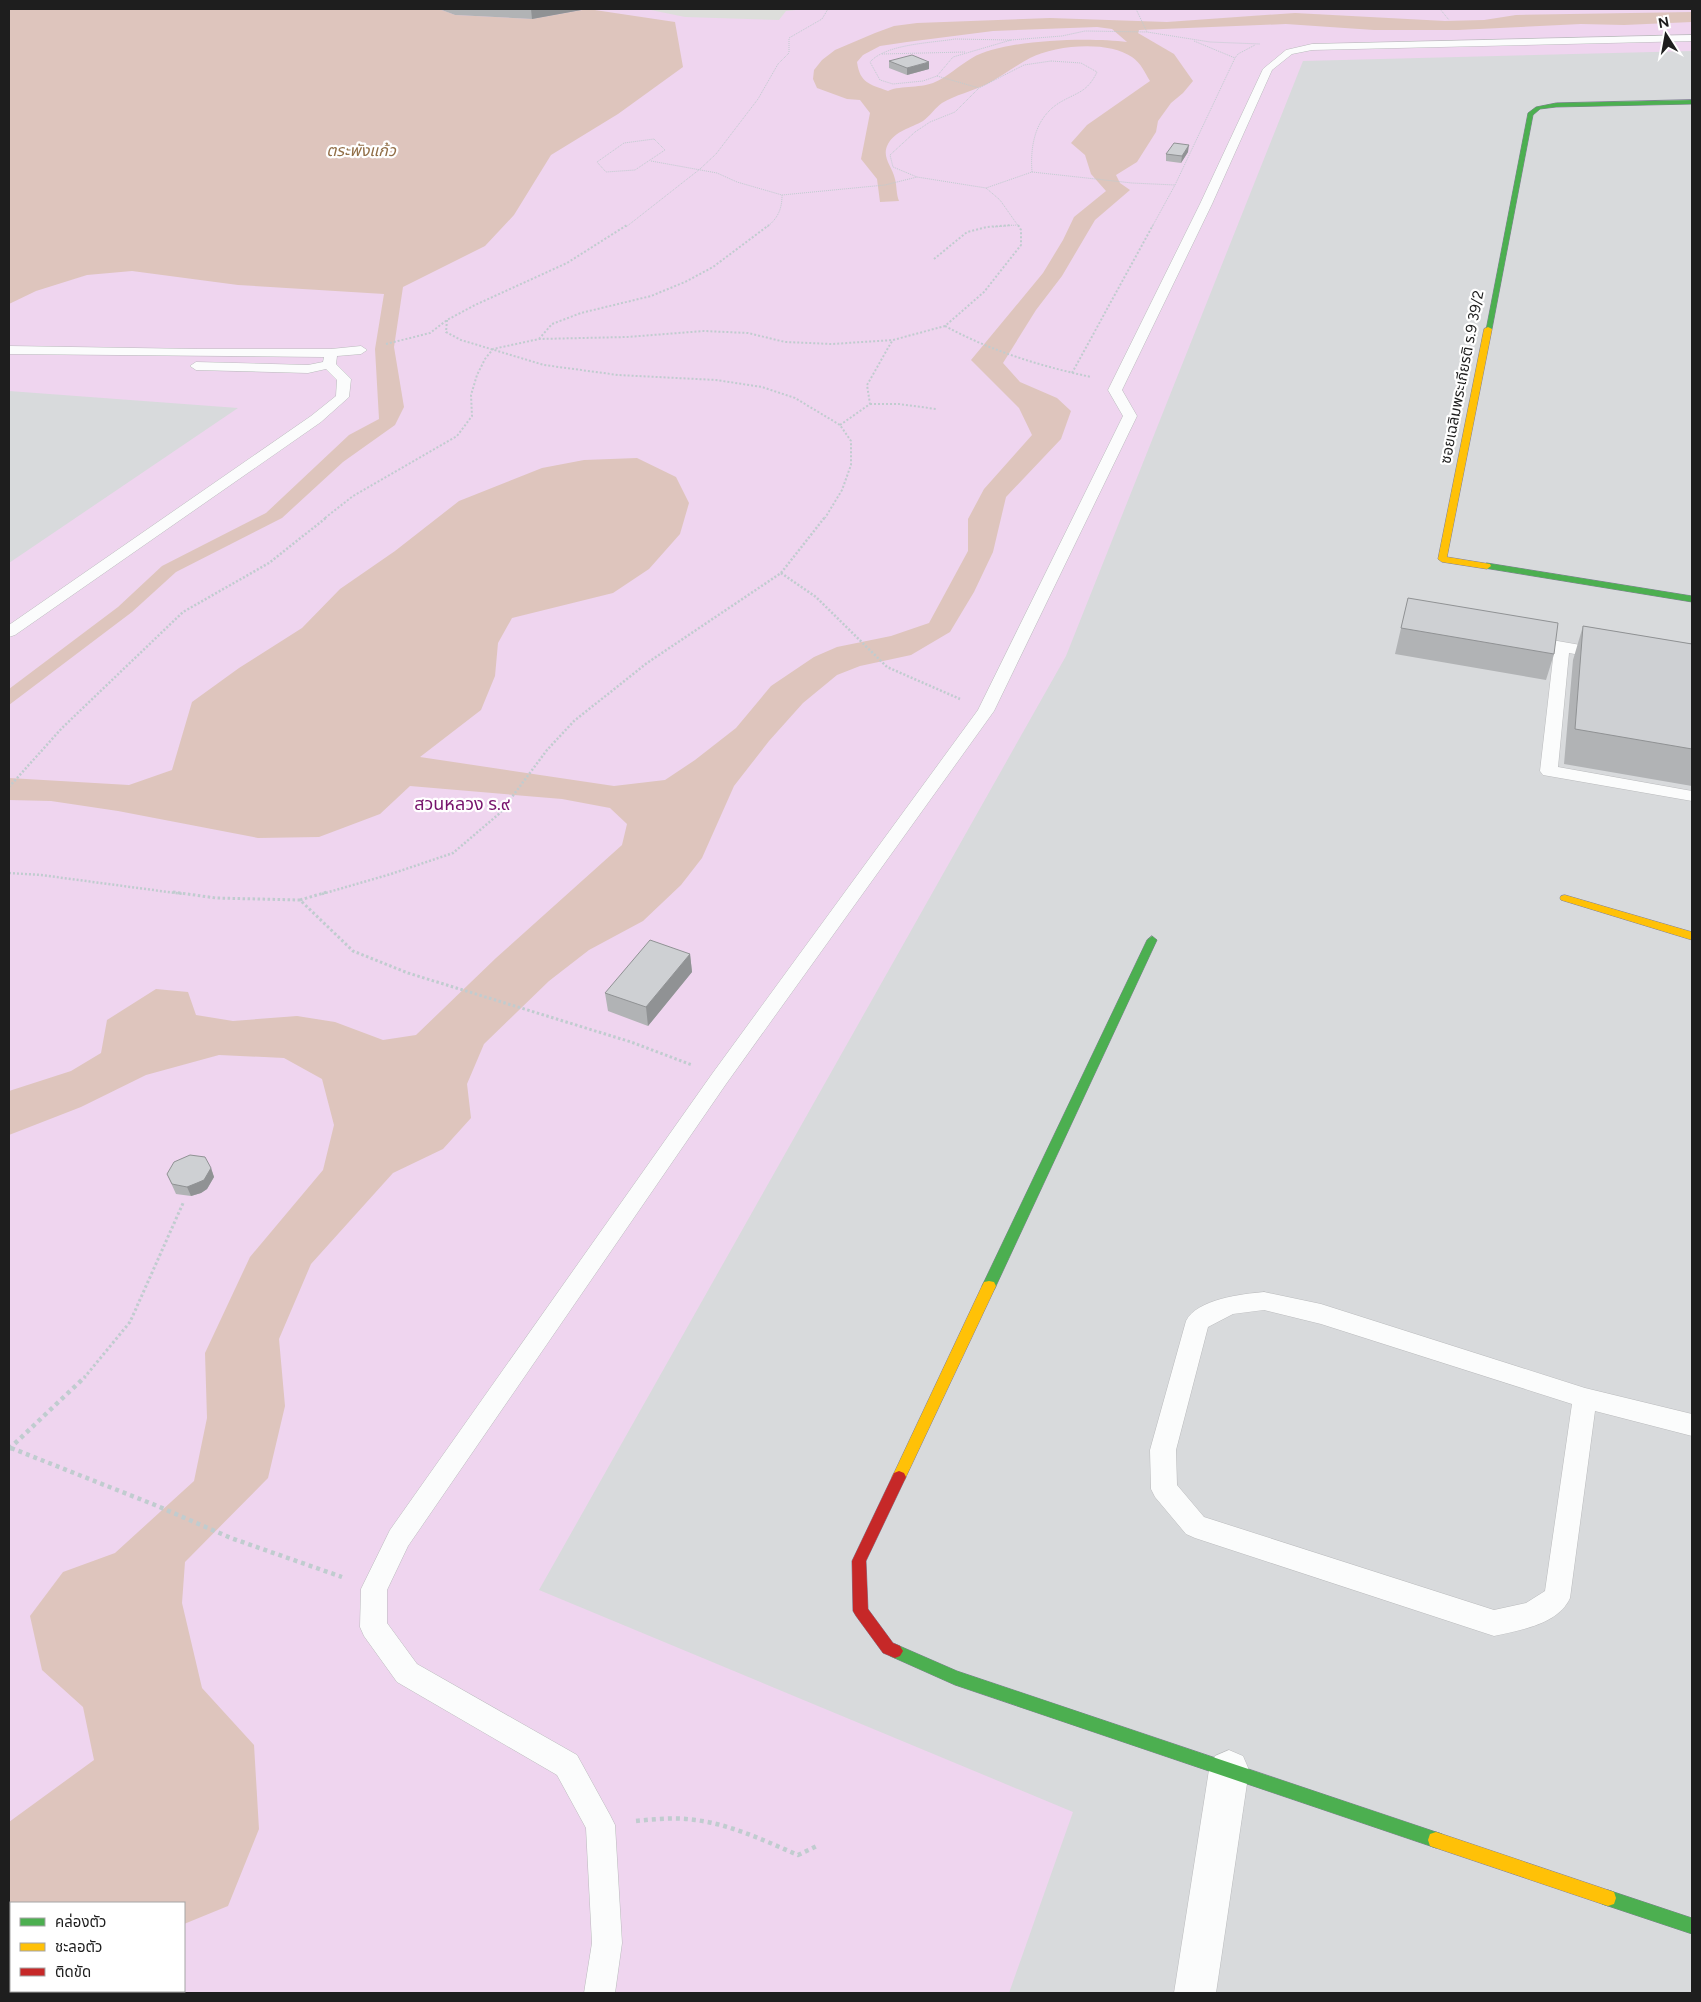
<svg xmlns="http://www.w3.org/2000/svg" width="1701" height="2002" font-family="Figtree,'Noto Sans Thai',sans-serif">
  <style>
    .residential { fill: #d8dadc; fill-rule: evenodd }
    .park { fill: #efd5ef; fill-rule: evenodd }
    .plaza { fill: #dddedb }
    .water { fill: #dec5bd; fill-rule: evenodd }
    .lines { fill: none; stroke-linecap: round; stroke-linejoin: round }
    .lane-casing { stroke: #babbbd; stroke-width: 1 }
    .street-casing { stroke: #babbbd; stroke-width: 1 }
    .fast-casing { stroke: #838196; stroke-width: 1 }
    .slow-casing { stroke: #838196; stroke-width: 1 }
    .jam-casing { stroke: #838196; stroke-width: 1 }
    .path-far4 { stroke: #c0cccf; stroke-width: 1; stroke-dasharray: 1 1; stroke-linecap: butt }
    .path-far3 { stroke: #c0cccf; stroke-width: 2; stroke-dasharray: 2 2; stroke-linecap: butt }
    .path-far2 { stroke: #c0cccf; stroke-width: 2.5; stroke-dasharray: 2 2; stroke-linecap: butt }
    .path-far1 { stroke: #c0cccf; stroke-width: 3; stroke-dasharray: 2.5 2.5; stroke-linecap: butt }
    .path { stroke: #c0cccf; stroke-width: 4.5; stroke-dasharray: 4 4; stroke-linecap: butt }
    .lane { fill: #fbfcfc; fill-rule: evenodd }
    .street { fill: #fbfcfc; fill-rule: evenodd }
    .fast { fill: #4caf50; fill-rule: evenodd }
    .slow { fill: #ffc107; fill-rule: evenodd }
    .jam { fill: #c62828; fill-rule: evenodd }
    .wall { fill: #b1b3b5 }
    .shaded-wall { fill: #909294 }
    .building { fill: #ced0d3; stroke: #909294 }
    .labels { text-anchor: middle; stroke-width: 4.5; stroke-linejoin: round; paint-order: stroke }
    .far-street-label { font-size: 15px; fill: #1e1e1e; stroke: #fff }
    .far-water-label { font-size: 16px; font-style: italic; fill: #916e47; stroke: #fff }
    .park-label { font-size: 18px; fill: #76126c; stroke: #fff }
  </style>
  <rect width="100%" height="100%" fill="#e7e9ed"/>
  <path class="residential" d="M9,9H1692V1993H9ZM11,1903H184V1991H11Z"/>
  <path class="park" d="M9,9H1692V51L1303,61L1066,656L539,1590L1073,1812L1009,1993H9V563L238,408L9,391ZM11,1903H184V1991H11Z"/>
  <path class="plaza" d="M646,9H950L796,10L786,11L779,20L685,17Z"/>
  <path class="water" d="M9,9H439L455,15L532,19L588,9L675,22L683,67L618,114L551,155L514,215L485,246L403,287L394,347L404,407L395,425L343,462L282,518L176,572L132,612L9,705V689L118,607L162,566L266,513L349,435L379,419L375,349L384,294L238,285L132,271L87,275L36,291L9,304Z
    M1692,12V22L1624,25L1581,24L1458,30H1374L1286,24L1139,30L1138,33L1174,54L1193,81L1183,93L1171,103L1158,121L1156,132L1137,162L1116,175L1120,183L1130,190L1095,220L1062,276L1036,310L1003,363L1020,382L1057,398L1071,411L1061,439L1006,497L993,552L974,592L950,632L911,655L860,666L837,675L803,703L769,741L734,786L702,858L681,885L643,921L589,950L549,981L484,1044L467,1084L471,1118L443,1149L393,1173L311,1264L279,1339L285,1406L268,1478L185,1562L182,1603L202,1688L254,1745L259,1829L228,1906L184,1924V1903H11V1932H9V1822L94,1760L83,1707L42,1670L30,1616L63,1572L115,1553L194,1481L207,1418L205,1353L250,1257L323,1170L334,1125L322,1079L284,1058L219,1055L146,1075L81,1107L9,1135V1091L71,1071L101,1053L107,1020L156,989L188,992L196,1015L233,1021L297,1016L335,1022L383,1040L416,1035L496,958L622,845L627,824L610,808L562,799L410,786L380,814L319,837L258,838L118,811L51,801L9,800V778L129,785L172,770L192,702L239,668L302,628L340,589L395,551L459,501L542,468L584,460L637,458L676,477L689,503L680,534L649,569L613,593L512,618L498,643L495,676L481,710L420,757L614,786L665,780L695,760L736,728L771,686L814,657L837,647L891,636L929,623L968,551V519L984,489L1032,435L1019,408L971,360L1043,273L1063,240L1074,217L1106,191L1091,174L1085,155L1071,143L1087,125L1150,81C1145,73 1141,63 1132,57C1108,40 1055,45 1030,58C1015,66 1002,76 987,84C973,91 955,95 942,103C935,108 930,116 923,121C911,128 895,131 888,144C881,157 892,166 895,179C897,186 896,194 899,201L880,202L877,179L861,159L870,113L860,100L847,99L817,88L813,79L814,70L822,60L835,50L875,33L894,26L917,23L1050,18L1167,22L1295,13L1445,21L1484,20L1516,15ZM1097,27L1112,29L1127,42C1089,37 1005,39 972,58C958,66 948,77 933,83C920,88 896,86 888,91C869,84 860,83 857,62L863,55L880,46L907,42L993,31Z"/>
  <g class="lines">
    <g class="lane-casing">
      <path id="lane" d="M1692,35V41L1312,50L1292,54L1272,70L1212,204L1122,390L1137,416L994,711L726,1084L408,1546L387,1590V1623L417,1664L577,1755L610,1815L615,1825L622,1943L615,1993H584L592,1943L586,1828L557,1775L397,1682L364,1636L360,1627L361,1589L390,1530L712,1074L978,710L1123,416L1108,390L1200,204L1263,69L1286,50L1312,44Z
        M9,346L197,349H331L361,346L367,350L361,354L337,356L336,364L351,379L349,397L321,422L15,635L9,637V625L311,416L336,396L337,380L326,369L308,373L196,370L190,366L196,362L308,365L323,362L324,357L9,354Z
        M1529,636L1609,650L1615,652L1617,655L1615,658L1609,660L1569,653L1558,767L1692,791V801L1543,775L1540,771L1554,650L1523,644L1521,641L1523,638Z
        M1264,1292L1321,1304L1585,1388L1692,1414V1436L1595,1411L1570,1598C1558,1625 1519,1630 1494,1636L1195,1538L1186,1534L1155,1497L1151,1489L1150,1450L1186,1321C1197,1299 1242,1294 1264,1292ZM1264,1310L1321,1324L1572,1404L1545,1591L1526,1603L1494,1610L1204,1517L1177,1485L1176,1450L1208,1327L1233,1314Z"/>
    </g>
    <g class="street-casing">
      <path id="street" d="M1229,1750L1243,1756L1249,1770L1216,1993H1174L1209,1770L1215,1756Z"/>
    </g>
    <g class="fast-casing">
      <path id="fast" d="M1692,100V104L1556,107L1540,109L1533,115L1492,329L1486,330L1528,113L1536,107L1556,103Z
        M1487,563L1692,596V602L1484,568L1483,566Z
        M1152,936L1157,940L996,1286L994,1290L989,1291L984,1290L982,1286L1147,940Z
        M895,1644L957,1671L1436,1832L1442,1834L1444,1840L1442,1846L1436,1848L955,1685L890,1656L887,1651L890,1646Z
        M1608,1890L1692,1918V1934L1602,1904L1600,1898L1602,1892Z"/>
    </g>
    <g class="slow-casing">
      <path id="slow" d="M1488,327L1492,329L1447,557L1490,564L1491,566L1487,569L1442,562L1438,559L1484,329Z
        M1565,895L1692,932V940L1561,900L1560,898L1561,896Z
        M989,1281L994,1282L996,1286L904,1481L899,1483L894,1481L892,1477L894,1473L982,1286L984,1282Z
        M1436,1832L1608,1890L1614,1892L1616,1898L1614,1904L1608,1906L1436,1848L1430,1846L1428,1840L1430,1834Z"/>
    </g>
    <g class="jam-casing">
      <path id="jam" d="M899,1471L904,1473L906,1477L866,1561L868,1609L893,1643L900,1646L903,1651L900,1656L895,1658L883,1653L856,1616L853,1611L852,1561L894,1473Z"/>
    </g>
    <path class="path-far4" d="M1136,9L1147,32
      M1440,9L1449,20
      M955,39L1011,40L953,57L937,76L923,81L893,84L880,80L870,62C886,44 931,43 955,39Z
      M1011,40L1062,36L1085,31L1147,32L1210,42L1260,44
      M1194,41L1235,58
      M882,54L966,52
      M1051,61L1081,63L1097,72C1087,93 1077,92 1059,103C1035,118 1030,146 1032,172L986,188L917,177L893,167L890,155L915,132L930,122L955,112L979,88L1024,65Z
      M937,76L979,88
      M654,139L665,150L635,170L606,172L597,162L624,143Z
      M651,161L717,173L737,182L782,195L885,185L917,177
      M1032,172L1132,183L1175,185
      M986,188L1000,200L1019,227
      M626,227L700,169L716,154L758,99L778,64L789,53V38L822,19L828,9
      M767,227C778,218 782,209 782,195
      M993,227L1017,225
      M1152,227L1175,185L1235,58L1238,54L1255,45"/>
    <path class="path-far3" d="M934,259L967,232L987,227L1012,225
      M447,320L446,332L461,340L544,365L618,375L716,380L762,387L795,398L840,425L851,441V465L842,490L825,518
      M945,326C991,351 1040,366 1091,377
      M539,339L552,324L581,313L651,296L685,282L713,267L769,225
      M386,344L430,333L447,320L475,305L567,263L627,225
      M1072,373L1153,225
      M870,404H899L936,409
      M840,425L870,404L867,385L892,341
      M325,518L353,496L457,436L472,416L471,395L477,375L485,359L493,349L539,339L627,337L704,331L748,333L785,342L832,344L893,340L945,326L984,292L1021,245V230L1018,225"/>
    <path class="path-far2" d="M781,573L816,597L887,667L960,699
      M9,787L62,728L183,612L269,563L327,517
      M9,873L41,875L183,894
      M322,894L391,874L453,853L500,813L547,750L574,721L647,663L781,573L825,517"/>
    <path class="path-far1" d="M173,892L216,898L300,900L353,951L408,973L631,1042L692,1065
      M300,900L327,892
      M84,1378L130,1322L184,1201"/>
    <path class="path" d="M11,1448L155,1505L231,1538L342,1577
      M9,1449L85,1377
      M636,1821C655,1819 675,1817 695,1820C730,1824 765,1841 798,1855L819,1845"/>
    <use href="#lane" class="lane"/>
    <use href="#street" class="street"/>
    <use href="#fast" class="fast"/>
    <use href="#slow" class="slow"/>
    <use href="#jam" class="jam"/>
  </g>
  <path class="wall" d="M439,9H587L532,19L455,15Z
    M889,61L929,69L907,75L889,68Z
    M1188,152L1181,163L1166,161V154Z
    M1408,598L1554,654L1546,680L1395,654Z
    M1583,626L1692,644V786L1564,764L1573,660Z
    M690,954L692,972L648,1026L608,1011L605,993Z
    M211,1168L214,1177L207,1189L201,1193L191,1196L176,1194L167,1174Z"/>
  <path class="shaded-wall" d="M531,9H587L532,19Z
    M929,62V69L907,75V68Z
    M1189,145L1188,152L1181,163L1182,156Z
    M690,954L692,972L648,1026L646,1007Z
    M211,1168L214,1177L207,1189L201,1193L191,1196L187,1187Z"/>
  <path class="building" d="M912,55L929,62L907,68L889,61Z
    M1174,143L1189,145L1182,156L1166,154Z
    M1408,598L1558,623L1554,654L1401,628Z
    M1583,626L1692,644V749L1575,729Z
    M650,940L690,954L646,1007L605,993Z
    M190,1155L205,1157L211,1168L204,1180L197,1183L187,1187L172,1184L167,1174L174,1162Z"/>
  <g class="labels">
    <g class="far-street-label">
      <text transform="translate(1462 377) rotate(-79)" y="5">ซอยเฉลิมพระเกียรติ ร.9 39/2</text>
    </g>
    <g class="far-water-label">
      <text x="361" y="156">ตระพังแก้ว</text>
    </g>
    <g class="park-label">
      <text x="462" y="810">สวนหลวง ร.๙</text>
    </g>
  </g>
  <rect width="1701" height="2002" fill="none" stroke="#1e1e1e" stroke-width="20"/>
  <rect x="10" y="1902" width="175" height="90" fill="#ffffff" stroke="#a5a5a5"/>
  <rect x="20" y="1918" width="25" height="8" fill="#4caf50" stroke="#a5a5a5"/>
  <text x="55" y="1927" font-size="15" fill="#1e1e1e">คล่องตัว</text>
  <rect x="20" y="1943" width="25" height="8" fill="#ffc107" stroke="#a5a5a5"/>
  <text x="55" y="1952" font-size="15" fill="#1e1e1e">ชะลอตัว</text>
  <rect x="20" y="1968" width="25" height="8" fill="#c62828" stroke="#a5a5a5"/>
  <text x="55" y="1977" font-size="15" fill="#1e1e1e">ติดขัด</text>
  <g transform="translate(1666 35) rotate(349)" stroke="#ffffff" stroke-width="4" paint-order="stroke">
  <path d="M0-4L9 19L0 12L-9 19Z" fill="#1e1e1e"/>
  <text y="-8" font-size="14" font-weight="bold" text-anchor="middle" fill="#1e1e1e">N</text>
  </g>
</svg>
